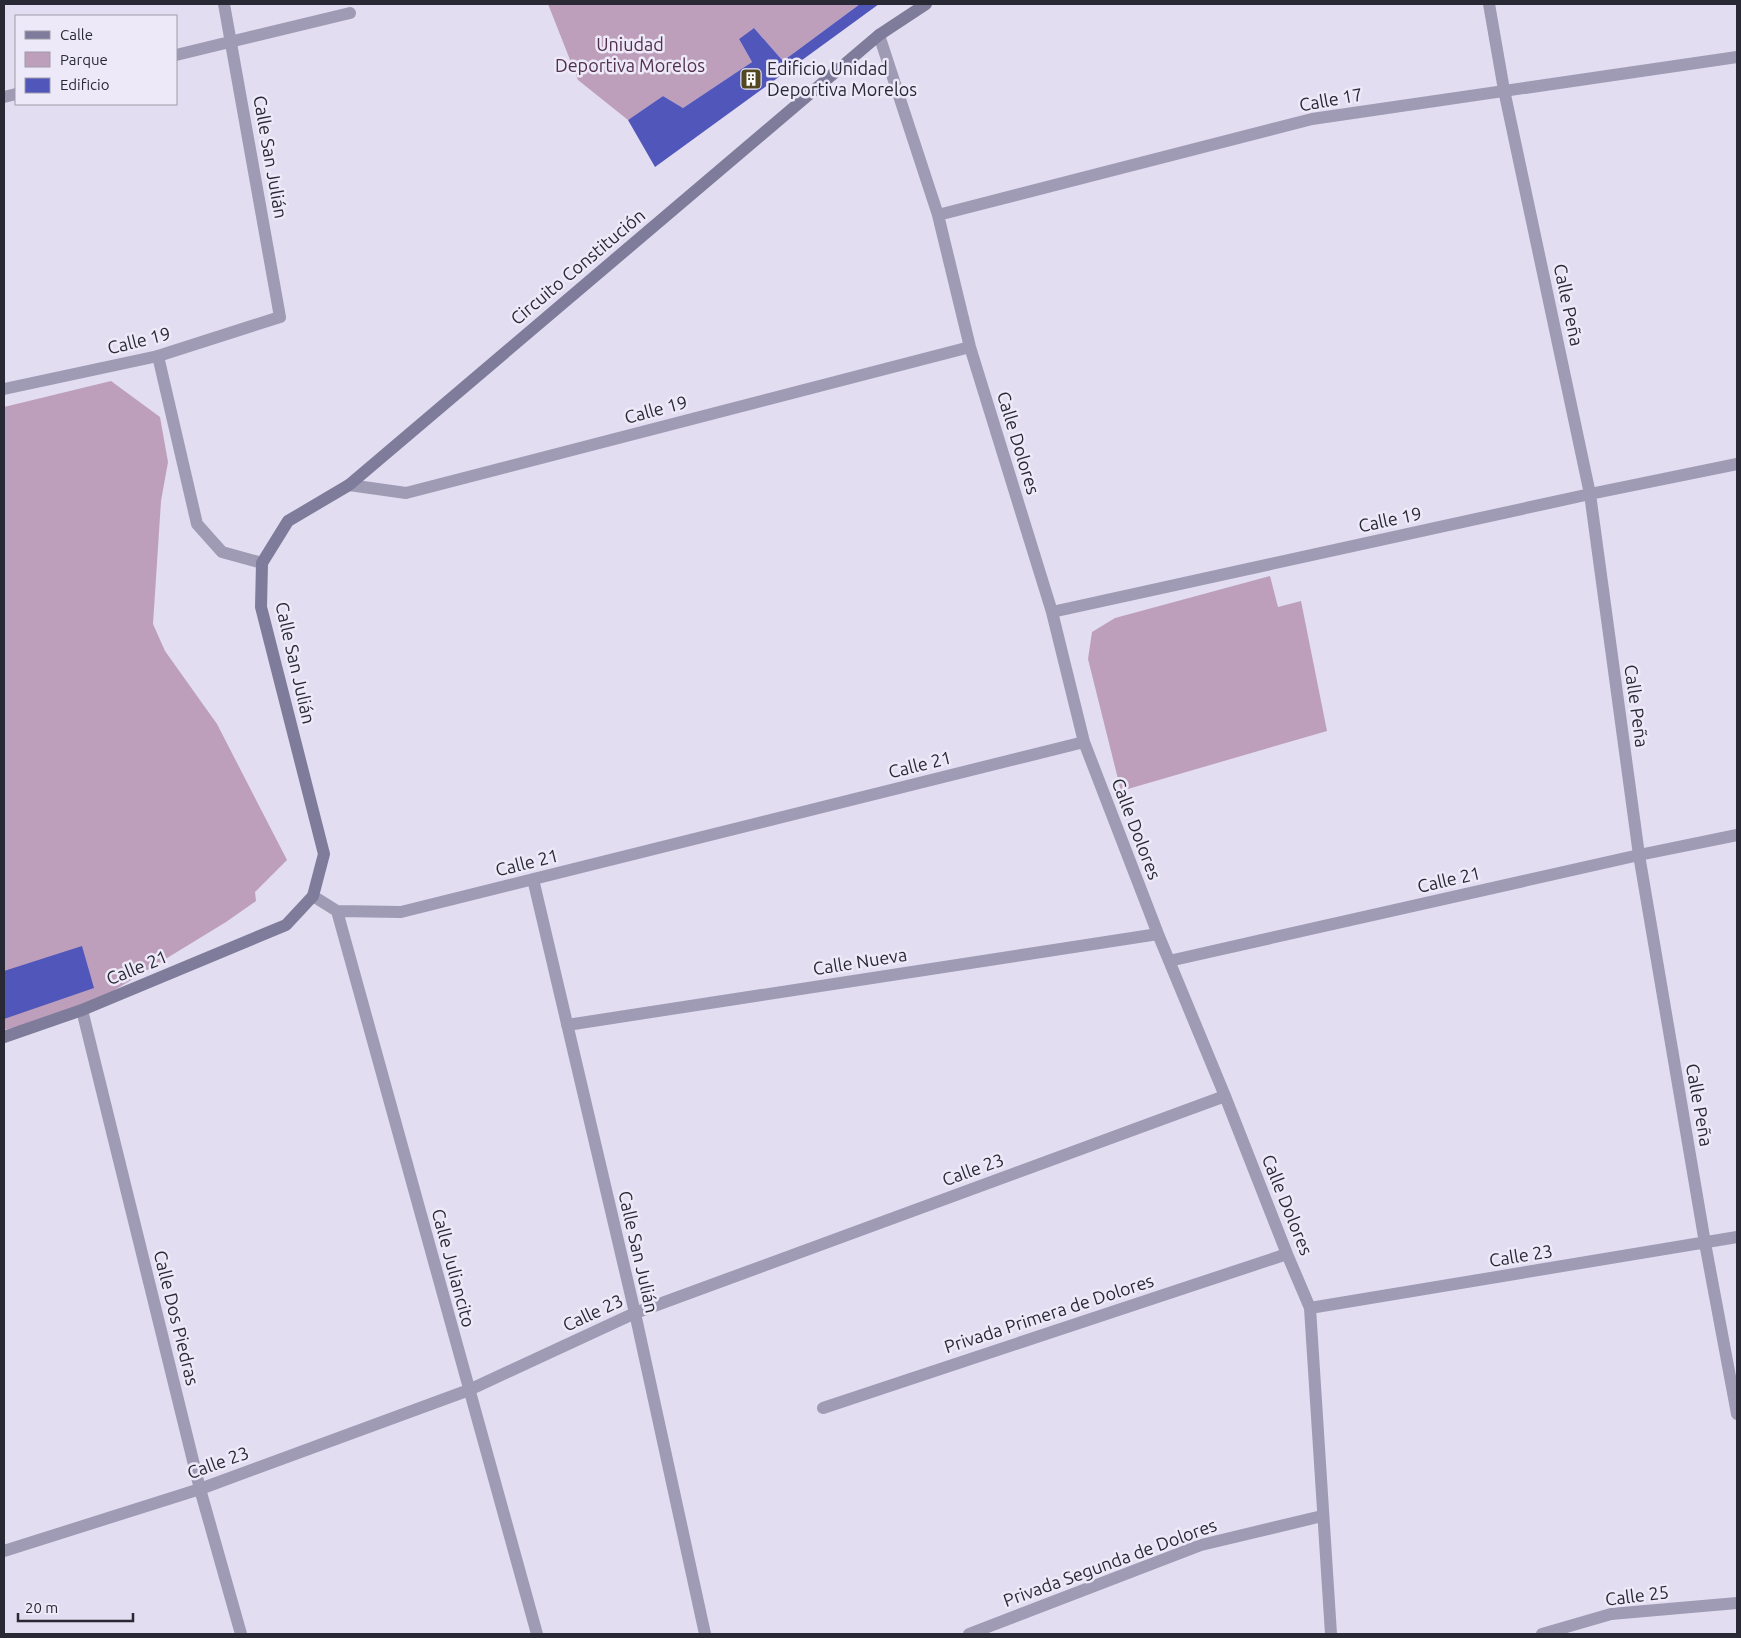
<svg xmlns="http://www.w3.org/2000/svg" width="1741" height="1638" font-family="Ubuntu,sans-serif">
  <style>
    .green { fill: #bd9fbc }
    .building { fill: #5156ba }
    .lines { fill: none; stroke-linecap: round; stroke-linejoin: round }
    .minor { stroke: #9f9bb5; stroke-width: 12 }
    .tertiary { stroke: #9f9bb5; stroke-width: 12 }
    .secondary { stroke: #7e7c9a; stroke-width: 12 }
    .labels { text-anchor: middle; stroke-width: 5; stroke-linejoin: round; paint-order: stroke }
    .park-label { font-size: 18px; fill: #512f4e; stroke: #ede9f8 }
    .poi-label { font-size: 18px; fill: #292935; stroke: #ede9f8; text-anchor: start }
    .street-label { font-size: 18px; fill: #292935; stroke: #ede9f8 }
  </style>
  <rect width="100%" height="100%" fill="#e2ddf0"/>
  <path class="green" d="M548,4H860L783,61L754,28L739,39L752,62L683,108L663,96L628,120L578,80Z
    M111,381L160,417L168,462L161,501L153,624L165,651L217,724L287,860L255,892L256,901L226,922L82,1010L4,1030V407Z
    M1270,576L1278,607L1301,601L1327,731L1121,791L1088,659L1092,632L1115,618Z"/>
  <path class="building" d="M860,4H879L655,167L628,120L663,96L683,108L752,62L739,39L754,28L783,61Z
    M82,946L94,988L4,1019V971Z"/>
  <g class="lines">
    <path class="minor" d="M1489,4L1504,90L1590,494L1639,855L1705,1243L1737,1414
      M879,35L938,215L970,347L1052,612L1084,742L1158,934L1225,1096L1287,1254L1310,1308L1331,1634
      M176,55L350,13
      M4,97L16,94
      M938,215L1312,119L1737,57
      M158,356L280,317L224,4
      M349,485L406,493L970,347
      M1052,612L1590,494L1737,464
      M533,879L635,1313L705,1634
      M313,896L337,911L401,912L1084,742
      M337,911L537,1634
      M1169,961L1639,855L1737,835
      M82,1010L200,1489L241,1634
      M567,1025L1158,934
      M1310,1308L1737,1237
      M823,1408L1287,1254
      M4,1551L200,1489L469,1390L635,1313L1225,1096
      M969,1634L1201,1545L1322,1516
      M1542,1634L1611,1614L1737,1603"/>
    <path class="tertiary" d="M4,389L158,356L197,524L222,552L262,563"/>
    <path class="secondary" d="M4,1037L82,1010L286,925L313,896L324,854L261,607L262,563L288,521L349,485L879,35L926,4"/>
  </g>
  <defs>
    <g id="building-square" transform="scale(1.125)"><rect x="-9" y="-9" width="18" height="18" rx="4" fill="#524823" stroke="#ede9f8"/><path d="M-4-6H4V6H1V3H-1V6H-4ZM-2.5-4.3h1.7v1.8h-1.7ZM.8-4.3h1.7v1.8H.8ZM-2.5-1h1.7V.8h-1.7ZM.8-1h1.7V.8H.8Z" fill="#fff"/></g>
  </defs>
  <g fill-rule="evenodd">
    <use href="#building-square" x="751" y="79"/>
  </g>
  <g class="labels">
    <g class="park-label">
      <text x="630" y="51">Uniudad<tspan x="630" dy="21">Deportiva Morelos</tspan></text>
    </g>
    <g class="poi-label">
      <text x="767" y="75">Edificio Unidad<tspan x="767" dy="21">Deportiva Morelos</tspan></text>
    </g>
    <g class="street-label">
      <text transform="translate(1331 100) rotate(-10)" y="6">Calle 17</text>
      <text transform="translate(270 157) rotate(80)" y="6">Calle San Julián</text>
      <text transform="translate(578 267) rotate(-40)" y="6">Circuito Constitución</text>
      <text transform="translate(1568 305) rotate(78)" y="6">Calle Peña</text>
      <text transform="translate(139 341) rotate(-14)" y="6">Calle 19</text>
      <text transform="translate(656 410) rotate(-15)" y="6">Calle 19</text>
      <text transform="translate(1018 443) rotate(73)" y="6">Calle Dolores</text>
      <text transform="translate(1390 520) rotate(-12)" y="6">Calle 19</text>
      <text transform="translate(295 663) rotate(77)" y="6">Calle San Julián</text>
      <text transform="translate(1636 706) rotate(82)" y="6">Calle Peña</text>
      <text transform="translate(920 765) rotate(-14)" y="6">Calle 21</text>
      <text transform="translate(1136 829) rotate(69)" y="6">Calle Dolores</text>
      <text transform="translate(527 863) rotate(-14)" y="6">Calle 21</text>
      <text transform="translate(1449 880) rotate(-13)" y="6">Calle 21</text>
      <text transform="translate(860 962) rotate(-9)" y="6">Calle Nueva</text>
      <text transform="translate(137 968) rotate(-22)" y="6">Calle 21</text>
      <text transform="translate(1699 1105) rotate(80)" y="6">Calle Peña</text>
      <text transform="translate(973 1170) rotate(-20)" y="6">Calle 23</text>
      <text transform="translate(1287 1205) rotate(68)" y="6">Calle Dolores</text>
      <text transform="translate(638 1252) rotate(77)" y="6">Calle San Julián</text>
      <text transform="translate(1521 1256) rotate(-9)" y="6">Calle 23</text>
      <text transform="translate(453 1268) rotate(75)" y="6">Calle Juliancito</text>
      <text transform="translate(593 1313) rotate(-25)" y="6">Calle 23</text>
      <text transform="translate(1049 1314) rotate(-18)" y="6">Privada Primera de Dolores</text>
      <text transform="translate(176 1318) rotate(76)" y="6">Calle Dos Piedras</text>
      <text transform="translate(218 1463) rotate(-20)" y="6">Calle 23</text>
      <text transform="translate(1110 1563) rotate(-20)" y="6">Privada Segunda de Dolores</text>
      <text transform="translate(1637 1596) rotate(-7)" y="6">Calle 25</text>
    </g>
  </g>
  <rect width="1741" height="1638" fill="none" stroke="#292935" stroke-width="10"/>
  <rect x="15" y="15" width="162" height="90" fill="#ede9f8" stroke="#9f9caa"/>
  <rect x="25" y="31" width="25" height="8" fill="#7e7c9a" stroke="#9f9caa"/>
  <text x="60" y="40" font-size="15" fill="#292935">Calle</text>
  <rect x="25" y="52" width="25" height="15" fill="#bd9fbc" stroke="#9f9caa"/>
  <text x="60" y="65" font-size="15" fill="#292935">Parque</text>
  <rect x="25" y="78" width="25" height="15" fill="#5156ba" stroke="#9f9caa"/>
  <text x="60" y="90" font-size="15" fill="#292935">Edificio</text>
  <path d="M18 1613v8h115v-8" fill="none" stroke="#292935" stroke-width="2.5"/>
  <text x="25" y="1613" font-size="15" fill="#292935" stroke="#ede9f8" stroke-width="4" paint-order="stroke">20 m</text>
</svg>
